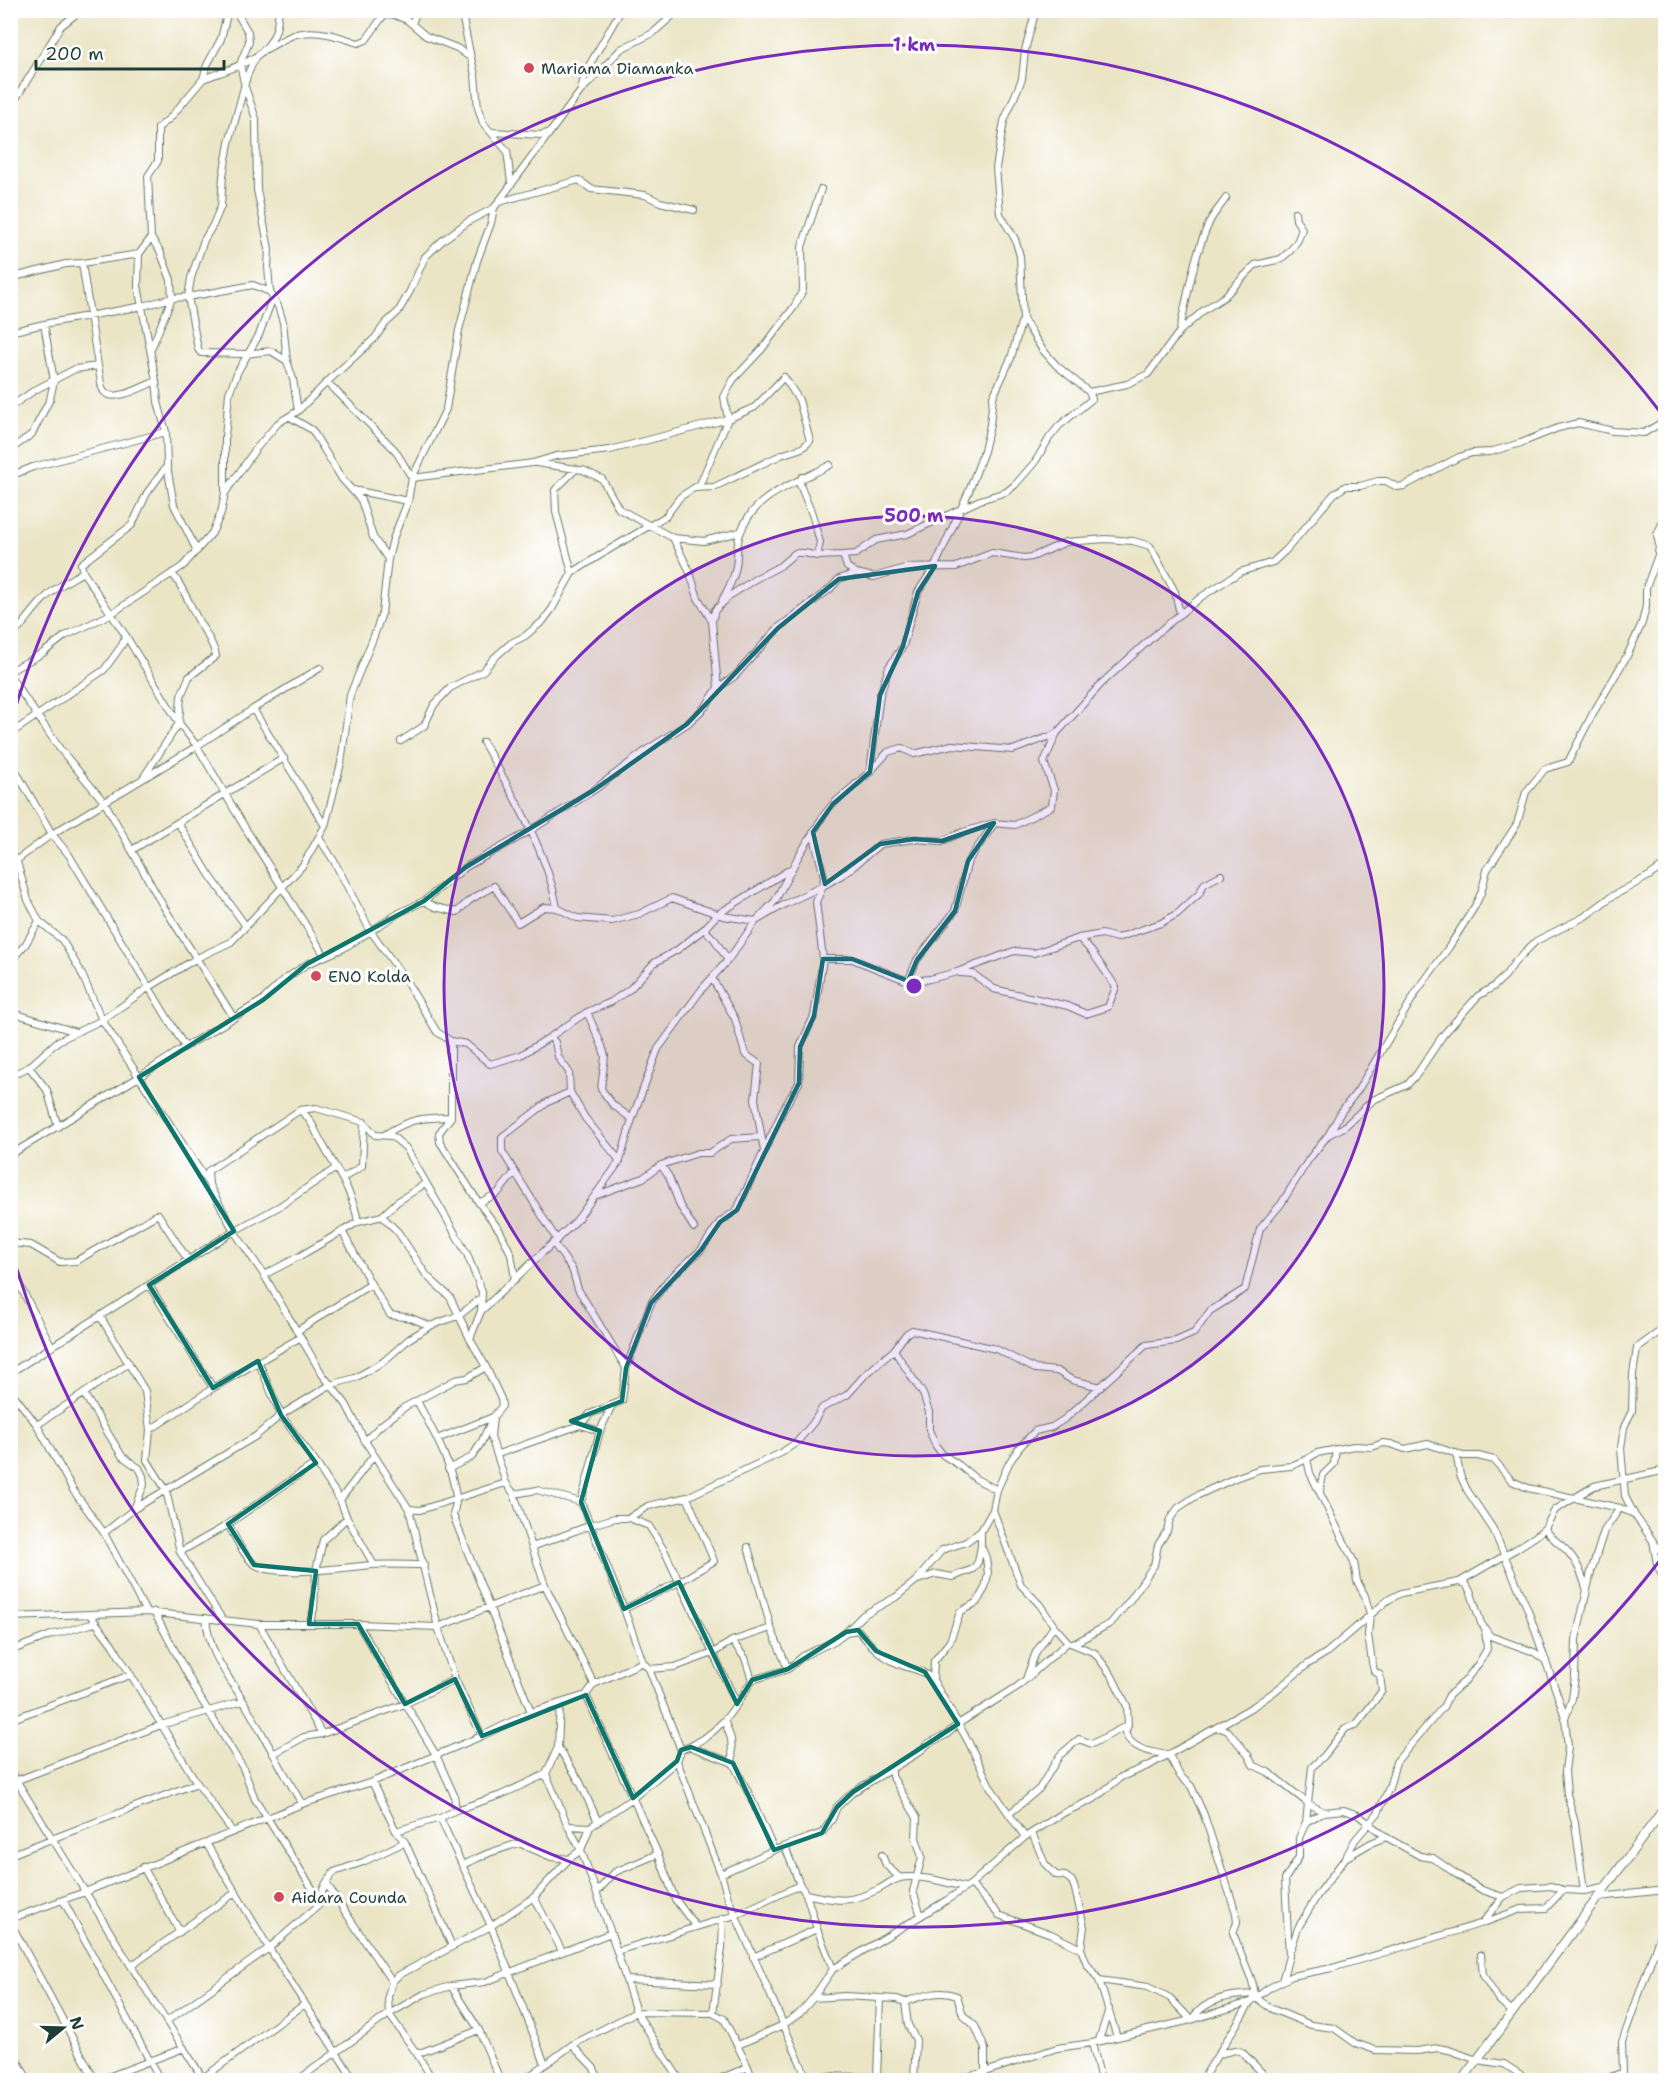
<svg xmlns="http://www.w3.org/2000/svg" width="1676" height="2091" font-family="'Shantell Sans',sans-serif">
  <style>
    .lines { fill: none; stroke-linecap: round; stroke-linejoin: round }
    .street-casing { stroke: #667867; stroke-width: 8 }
    .secondary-casing { stroke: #667867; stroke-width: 10 }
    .street { stroke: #fff; stroke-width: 6 }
    .secondary { stroke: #fff; stroke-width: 8 }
    .marked { fill: none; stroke: #0f766e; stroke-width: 4.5; stroke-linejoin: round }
    .ring { fill: none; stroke: #7b2cbf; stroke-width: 3 }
    .poi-dot { fill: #d1495b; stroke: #fff; stroke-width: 2 }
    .labels { text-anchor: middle; stroke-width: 6; stroke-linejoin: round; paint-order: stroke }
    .poi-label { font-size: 16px; fill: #1f3d34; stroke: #fff; text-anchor: start }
    .centre { fill: #7b2cbf; stroke: #fff; stroke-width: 3 }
    .ring-label { font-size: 18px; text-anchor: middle; font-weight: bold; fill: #7b2cbf; stroke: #fff; stroke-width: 6; stroke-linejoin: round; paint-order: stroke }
  </style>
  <rect width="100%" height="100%" fill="#fff"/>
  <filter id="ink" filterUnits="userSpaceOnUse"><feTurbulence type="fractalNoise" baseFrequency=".0167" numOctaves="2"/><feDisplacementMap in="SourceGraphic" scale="12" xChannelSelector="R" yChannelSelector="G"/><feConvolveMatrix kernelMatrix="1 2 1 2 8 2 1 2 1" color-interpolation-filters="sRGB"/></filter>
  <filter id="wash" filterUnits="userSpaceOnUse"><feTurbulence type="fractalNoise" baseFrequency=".008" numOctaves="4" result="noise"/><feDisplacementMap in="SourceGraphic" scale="24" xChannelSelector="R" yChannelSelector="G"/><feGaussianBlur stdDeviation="1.35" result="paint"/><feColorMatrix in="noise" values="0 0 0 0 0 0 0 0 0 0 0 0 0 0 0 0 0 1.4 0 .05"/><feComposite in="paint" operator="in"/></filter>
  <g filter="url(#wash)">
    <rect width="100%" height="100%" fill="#ebe5c6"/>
  </g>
  <g filter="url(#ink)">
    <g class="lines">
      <g class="street-casing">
        <path id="street" d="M235,10L248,32L249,42L240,64L245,87L256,119L257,190L269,249L268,267L270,292
          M461,10L471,58
          M412,24L417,10
          M266,49C275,45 286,37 296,34C318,29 338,36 358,43L366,40L383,16L392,14L407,20L426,36L457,48L471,58L475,75L478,108L483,123L507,151L511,183
          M255,58L247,76L229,143L223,176L221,206L213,225L204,240L191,278L188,297L198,349L201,353L245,354L271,351L287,361
          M203,79C231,68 271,60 277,25C278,20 278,15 279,10
          M581,89L586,71L621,10
          M10,108L61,26L75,15L77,10
          M492,132L540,135L548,133
          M499,202L579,180L591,189L645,195L660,202L694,210
          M10,283L18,276L66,264L82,263
          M1180,329C1188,294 1194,254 1210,221C1214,213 1221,206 1226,198
          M10,332L44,324L143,306L172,298L188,297L253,285L270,292L278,306L283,322L287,361L293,379L298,411
          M151,349L172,298L171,280L160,251L151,238
          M98,366C100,373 100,384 103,390C111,405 144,386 156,381
          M327,382L395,450L412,478L533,463L556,456L610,450L728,419L755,407L784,377L799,400L810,441L802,448L781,455L714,487L694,488
          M1089,392L1127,384L1148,374L1180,331L1204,310L1224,297L1255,265L1281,259L1290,251L1298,240L1302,229L1296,220L1295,212
          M10,407L35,390L75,369L98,366L82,263L139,254
          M290,417L312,430L342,479L361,500L373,537L388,559
          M10,450L32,434L50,399L54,381L44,324
          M536,463L583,470L602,479L619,509L673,538L689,570L698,598L712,621
          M167,466L147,493L132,525L81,564L83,572L126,636L179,723L197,746L244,826L325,956
          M10,476L33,467L166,432
          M802,477L800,485L812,514L820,542L817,556
          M353,490L408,501
          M225,492V437L229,393L238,371L259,335L273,297
          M673,538L704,541L740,532
          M197,551L174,505L167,466L166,432L158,402L156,381L138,286L139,254L151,238L148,176L158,161V128L170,118L203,79L207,65L221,39L228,10
          M843,555L856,554L876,540L907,534L980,500L1006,492L1015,485L1035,462L1050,437L1059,426L1092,399L1089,392L1056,365L1042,349L1023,319L1020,256L1015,239L1000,214L996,168L1004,121L1022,79L1025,50L1036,10
          M572,573L556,512L555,490L576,469
          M722,601C727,590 735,578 736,566C738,556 736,544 740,534C753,494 797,483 830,465
          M10,638C23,626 32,611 44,599C55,587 70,580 83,572
          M10,671L43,653L65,636L111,614L183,566L212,533L221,513L225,493L255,450L278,423L298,411L327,382L375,338L385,324L398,312L410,291L425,257L443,240L469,221L494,208
          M10,676L60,749L105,803L162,904L234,1018
          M718,688L712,621L715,610L731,595L755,579L780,566L795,553H805L817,556L843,555L847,567L856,573L874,577L905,568L956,567L992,553L1024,558L1032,557L1066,542L1106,539L1133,541L1150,546L1175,592L1180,614
          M253,709L320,668
          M10,734L104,670L122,645L126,636
          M401,741L424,726L434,705L450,688L483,671L494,658L511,643L525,636L543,621L552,609L572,573L610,549L666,516L680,497L700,484L728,419L724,397L733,380L762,349L794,307L803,290L802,247L821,189
          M483,742C511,791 548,853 557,908
          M10,761L52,834L10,865
          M870,771L880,695L889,667L903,646L918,592L935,566L969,491L984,451L990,425L993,397L1011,358L1021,323
          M143,778L179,723L181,696L189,677L216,656C213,641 204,632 197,618C189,603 183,587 172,573
          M178,823L209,874L245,925
          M319,838L334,861L370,930L405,979L437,1032L451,1041V1117L439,1133L440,1142L479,1203L500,1231L511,1254L515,1279
          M132,850L284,758
          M10,852L17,862L28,900L39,921L62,940L80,970L102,1020L208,1183
          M424,901L466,867L530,831L594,790L648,749L687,724L706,706L718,688L735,676L778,628L830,589L839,579L856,573
          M704,929L718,914L789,870
          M823,959H852L908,981L930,979L957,972L1014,951L1034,953L1079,938L1102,934L1117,938L1161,923L1177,914L1199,894L1204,884L1221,875
          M10,961L25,945L39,921
          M960,973L973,974L994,989L1068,1006L1086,1014L1108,1007L1116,987L1092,952L1079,938
          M712,978L735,1019L745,1054L759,1064L755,1099L764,1151
          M908,981L917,960L955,911L968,861L994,824
          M10,1012L76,1032
          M587,1012L602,1046L605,1056L601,1089L613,1105L632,1119
          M550,1037L587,1012L611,1002L630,989L654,963L677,950L704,929L715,940L728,960
          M451,1041L466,1044L490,1064L521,1055L550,1037L555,1042L558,1057L569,1072L570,1092L585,1118L620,1161
          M185,1047L263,1000L285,979L307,964L344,948L399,913L424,901L435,907L457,912L470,900L494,886L518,923L544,907L557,908L577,918L612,921L639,914L672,898L723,916L756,921L785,904L823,886L824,877L813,832
          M29,1067L47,1090L58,1127
          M10,1076L29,1067L58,1041L102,1020L148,988L197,958L231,942L303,865L325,826
          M300,1110C312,1119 315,1132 323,1145C336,1169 354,1194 358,1222
          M1330,1134L1344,1127L1373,1100L1407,1085L1417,1074L1443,1035L1478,996L1493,987L1505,976L1515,962L1536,941L1584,917L1611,897L1649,876L1666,864
          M384,1135C411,1118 421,1118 451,1117
          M10,1155L139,1077L185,1047L69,855L52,834L197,746L253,709L325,826L341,763L350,695L374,636L382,613L388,559L393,539L408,501L412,478L446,409L459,330L477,261L491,223L494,208L580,92L621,49L653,33L679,10
          M661,1165L669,1177L680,1206L694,1228
          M342,1179L362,1166L364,1122
          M597,1195L643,1178L661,1165L698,1153H710L731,1139L760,1137
          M479,1203L498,1193L515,1172
          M382,1216L397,1202L426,1183
          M557,1240L502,1151V1137L548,1102L570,1092
          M10,1243L31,1245L60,1262L76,1261L158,1214L188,1260
          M554,1244L572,1269L578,1289L626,1368
          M1666,1251L1663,1257L1666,1269
          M10,1272L19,1284L52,1347
          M264,1275L300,1256L358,1222L382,1216L398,1232L427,1276L450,1297L470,1339
          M371,1284L390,1315L411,1318L430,1326L460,1315L481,1298
          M149,1285L213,1388
          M100,1316L145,1391L150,1430L147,1460L166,1490L180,1552L222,1619
          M1666,1327L1637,1348L1633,1374L1632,1411L1624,1427L1621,1448L1625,1496L1634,1514L1653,1541L1657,1564L1666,1585
          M297,1331L371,1284L342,1231
          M894,1350L906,1334L912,1330L996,1349L1035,1369L1057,1371L1072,1380L1101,1387
          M258,1361L281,1415L316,1463L340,1500L347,1518L374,1565
          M10,1373L234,1231L280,1206L336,1168
          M10,1390L37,1425L73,1490L104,1533L146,1612
          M84,1394L122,1456L139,1468L143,1476L144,1485L134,1509
          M417,1401C433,1431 452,1463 456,1497C457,1503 454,1510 453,1515L531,1712
          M37,1425L129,1363
          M580,1425L600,1431
          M150,1430L213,1388L301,1337
          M437,1439L493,1417L491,1437L506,1483L514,1494L532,1547
          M365,1441L346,1404L322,1374L264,1275L234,1231L209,1185L208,1171L300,1110L316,1108L364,1122L375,1135L392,1136L406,1148L467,1254L482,1292L481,1311
          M1456,1453L1460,1475L1467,1490L1493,1529L1528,1610L1565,1717
          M498,1454L580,1425L590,1414L612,1405
          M1307,1459L1317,1453L1354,1446L1372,1447L1383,1443L1391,1444L1405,1449L1428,1444L1463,1456H1478L1494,1460L1512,1481L1528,1488L1620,1508L1634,1514
          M448,1469L472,1457L481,1443L493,1417L502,1406L501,1399L486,1367
          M1320,1491L1323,1475L1334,1464L1336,1449
          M514,1494L537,1490L581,1502
          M687,1497L781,1453L797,1442L813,1423L822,1408L847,1395L864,1376L894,1350L923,1394L929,1412V1430L936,1446L943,1455L959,1465L976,1479L997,1490
          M340,1500L374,1455
          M409,1509L420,1510L506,1483
          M993,1510L1021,1585L1040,1605L1054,1626L1068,1642L1095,1653L1112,1676L1127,1706L1128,1725L1125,1733C1132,1750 1151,1752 1168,1755
          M629,1518L649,1526L665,1552L737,1704
          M228,1524C235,1537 242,1553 253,1563C271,1579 348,1567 372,1565C389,1564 407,1565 424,1565
          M1545,1528C1551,1540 1561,1543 1569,1553C1578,1563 1582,1575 1586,1588
          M104,1533L134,1509L256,1436L281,1415L330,1385L355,1378L383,1362L409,1339L430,1326
          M1653,1542L1666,1556
          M748,1547L771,1628L788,1669
          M180,1552L224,1527L316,1463
          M918,1580L936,1574L953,1577L973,1569L978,1562L981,1546
          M1459,1582L1466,1584L1471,1593L1481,1623L1490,1636L1534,1652L1546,1661
          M154,1612L199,1696L243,1768L255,1799L319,1899
          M90,1615L112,1644L197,1783L232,1831
          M10,1617L146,1612L259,1624H358L438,1627L409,1509L365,1441L380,1426L405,1407L455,1380L467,1378L486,1367L470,1339L481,1311L576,1221L620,1161L632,1119L658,1049L702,989L728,960L756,921L775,901L798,857L824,815L833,804L870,772L888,752L902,748L914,754L952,745L1013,750L1056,734L1102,683L1156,634L1201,597L1240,572L1273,562L1286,550L1334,494L1346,486H1360L1378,481H1386L1397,487L1404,486L1459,457L1472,453L1490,452L1521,443L1558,428L1578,423L1613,431L1644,433L1666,420
          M206,1618C210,1657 225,1670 244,1702C264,1736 282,1770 302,1804
          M259,1624L322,1734
          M309,1624L314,1609L316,1571L323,1540L347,1518
          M358,1624L436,1755L454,1795L456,1810L440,1818L396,1831
          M846,1632L863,1615L896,1597L917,1580L942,1550L966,1542L981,1531
          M1075,1643L1111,1623L1130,1600L1154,1565L1158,1545L1167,1531L1170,1519L1178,1508L1196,1496L1235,1478L1260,1469L1291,1466L1307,1459L1310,1473L1354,1562L1357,1581L1365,1596L1370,1614L1368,1635L1372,1662L1374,1671L1380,1675L1382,1691L1356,1725L1346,1728L1324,1756L1312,1767L1306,1822L1299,1838V1857L1285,1879L1289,1956L1282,1981
          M10,1651L51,1635L95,1623
          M649,1669L675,1667L713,1653L732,1641L771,1628
          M1027,1676L1036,1652L1054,1626
          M752,1680L788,1669L803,1656L834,1641L846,1632L858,1630C870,1645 881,1656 899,1664C912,1670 923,1669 933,1680
          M594,1684L545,1585L532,1547L591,1525L615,1518H629L648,1506L687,1497L714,1561L679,1582L624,1609
          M586,1695L658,1854L675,1899L696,1927
          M560,1704L558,1747L546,1774L568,1826L581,1850L611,1933L636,2012L680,2080
          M10,1720L130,1675
          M725,1722L731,1739L733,1763L751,1798L774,1850
          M1218,1727L1228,1731L1248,1755L1253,1765L1268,1772L1309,1804L1324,1812L1344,1810L1358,1815L1386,1837L1420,1856L1433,1858L1456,1874L1482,1890L1503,1897
          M482,1736L455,1679L438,1627L545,1585
          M558,1747L580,1782L598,1822
          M691,1747L733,1763
          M681,1750C716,1738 734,1710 752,1680L745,1658L732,1641
          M273,1754L304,1737L322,1734L405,1704L455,1679
          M1169,1755L1180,1776L1191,1786L1204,1815L1236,1913L1237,1922L1233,1933L1252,1981L1256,1998L1272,2009L1311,2025L1334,2028L1355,2043L1375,2050L1417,2051L1438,2048L1449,2050L1477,2060L1504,2064L1529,2080
          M677,1761L721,1874L728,1898L806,2076L877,2077L904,2080
          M892,1769V1776L917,1818L916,1838L922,1857L913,1891L921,1916
          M10,1770L131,1966L204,2080
          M372,1782L396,1831L405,1842L452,1946
          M10,1783L161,1725L243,1701
          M456,1810L501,1795L546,1774
          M1662,1811L1666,1823
          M1009,1814L1039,1789L1060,1755L1079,1739L1092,1744L1128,1725
          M440,1818L491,1926L545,2064
          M1306,1822L1324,1812
          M568,1826L590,1827
          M1032,1833L1045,1864L1056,1875L1065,1876L1072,1881L1075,1889L1084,1927L1081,1949
          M1025,1837L991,1788L968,1741L933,1680L934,1661L950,1641L960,1612L977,1602L985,1588L988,1574L986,1558L981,1546V1531L993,1510L997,1490L1009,1463L1019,1448L1035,1431L1052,1427L1066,1418L1146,1345L1176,1341L1194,1333L1210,1311L1245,1289L1260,1229L1281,1204L1309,1159L1329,1134L1341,1112L1358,1090L1417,991L1449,947L1475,906L1481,893L1487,870L1517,824L1526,792L1545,769L1568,762L1592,715L1628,654L1642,623L1646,606V588L1658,555L1659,545L1657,535L1666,514
          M206,1843L269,1948L354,2080
          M785,1847L800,1885
          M10,1855L197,1783
          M882,1855L886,1865L900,1878
          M1347,1857L1371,1843L1386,1837
          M462,1865L489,1853L519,1843L551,1857L569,1859
          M143,1867L180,1932
          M721,1874L774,1850L822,1833L832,1819L837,1807L853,1792L918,1753L929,1743L946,1735L958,1724L1017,1687L1068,1642
          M326,1883L392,1982
          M971,1884L999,1915L1051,1934L1081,1949L1087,1964L1099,1980L1117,2037
          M1584,1891L1575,1823L1567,1794L1565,1771L1568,1747L1565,1719L1572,1699L1575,1677L1576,1639L1591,1572L1604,1531L1620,1508
          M597,1892L615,1872L658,1854
          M806,1894C837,1901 849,1904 879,1889C885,1886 892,1880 900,1878C917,1874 948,1883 964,1887
          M534,1897L562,1951
          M1599,1897L1666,1890
          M63,1900L160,2080
          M10,1919L85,1892L302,1804L372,1782L482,1736L531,1712L586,1695L594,1684L643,1662L624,1609L581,1502L600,1431L612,1405L622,1401L626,1368L651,1303L668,1280L701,1250L720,1222L737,1210L784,1108L799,1083L800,1047L814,1016L823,959L816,902L823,886L847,872L880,844L914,839L942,841L963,832L994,823L1015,825L1052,806L1054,790L1044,762L1056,735
          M10,1922L95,2080
          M1483,1922L1503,1897L1521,1888L1551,1886L1563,1890L1584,1891L1607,1886
          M1291,1949L1298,1928L1317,1896L1346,1857L1355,1840L1378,1813L1389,1788L1396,1762L1443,1707L1449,1695L1465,1681L1479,1663L1487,1649L1485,1629
          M617,1951L736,1915L800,1885L806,1894L817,1929L833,1969
          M1481,1955L1483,1975L1498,1999L1512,2012
          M753,1957L817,1929
          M131,1966L236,1892
          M627,1980L718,1984
          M1099,1980L1148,1987L1170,1998L1191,2020C1206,1998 1230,1995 1255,1994
          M451,1986L479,2030L500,2080
          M813,1998L845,1996L897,1999L905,2002L908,2025L916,2040L914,2080
          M905,2002C922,1996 939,1989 957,1996L963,2015L975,2026L985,2049V2072
          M713,2013L722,1948L723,1918
          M167,2021L269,1948L319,1905V1899L326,1883L334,1872L363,1862L405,1842
          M1099,2040L1109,2009
          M1092,2043L1101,2080
          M572,2045L594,2068L598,2080
          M738,2045L783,2025L800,2013L813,1998L833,1969L947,1900L971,1884L1025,1837L1065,1812L1094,1799L1121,1777L1150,1765L1254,1706L1274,1692L1308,1664L1326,1653L1388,1600L1401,1593L1459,1582L1516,1549L1536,1536L1545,1528L1555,1510L1594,1486L1666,1470
          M10,2047L28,2080
          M417,2054L479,2030
          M1219,2054L1235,2050L1242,2052L1265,2076
          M748,2067L753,2080
          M877,2077L880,1998
          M203,2078L305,2004
          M100,2080L184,2048
          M298,2080L389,2014L424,1994L451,1986L485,1982L611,1933
          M433,2080L417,2054L389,2014L388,1996L392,1982L399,1975L491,1926L534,1897L569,1859L581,1850L590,1827L633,1798L677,1761L681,1750L649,1669L643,1662
          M524,2080L572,2045L636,2012L713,2013L724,2019L748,2067L717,2080
          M947,2080H956L985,2072L1057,2048L1092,2043L1191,2020L1250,2002L1269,1988L1292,1976L1332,1968L1483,1923L1521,1909L1546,1908L1563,1890
          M1202,2080L1250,2003
          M1604,2080L1623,2072L1622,2042L1666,1918"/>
      </g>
      <g class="secondary-casing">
        <path id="secondary" d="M1462,2080L1666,1806"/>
      </g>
      <use href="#street" class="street"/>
      <use href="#secondary" class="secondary"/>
    </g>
  </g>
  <path class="marked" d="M935,566L918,592L903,646L880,695L870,772L833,804L813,832L825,884L880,844L914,839L942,841L994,823L968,861L955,911L917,960L908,981L852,959H823L814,1016L800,1047L799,1083L737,1210L720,1222L701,1250L651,1303L626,1368L622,1401L571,1421L600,1431L581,1502L624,1609L679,1582L737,1704L752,1680L788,1669L846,1632L858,1630L876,1651L925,1672L958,1724L853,1792L837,1807L822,1833L774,1850L733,1763L691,1747L681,1750L677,1761L633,1798L586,1695L482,1736L455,1679L405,1704L358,1624H309L316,1571L254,1565L228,1524L316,1463L281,1415L258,1361L213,1388L149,1285L234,1231L139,1077L263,1000L307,964L424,901L466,867L594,790L687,724L778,628L839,579Z"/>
  <circle cx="914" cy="986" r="470" fill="#7b2cbf" fill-opacity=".12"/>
  <g class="ring">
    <circle cx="914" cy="986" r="470"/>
    <path d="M1661 1559A941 941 0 0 1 12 1253M12 719A941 941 0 0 1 1661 413"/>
  </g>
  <g class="poi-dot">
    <circle cx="529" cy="68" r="6"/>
    <circle cx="316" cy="976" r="6"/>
    <circle cx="279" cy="1897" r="6"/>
  </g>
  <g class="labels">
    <g class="poi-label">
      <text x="541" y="74">Mariama Diamanka</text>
      <text x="328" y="982">ENO Kolda</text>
      <text x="291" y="1903">Aidara Counda</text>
    </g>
  </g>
  <circle cx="914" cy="986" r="9" class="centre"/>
  <g class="ring-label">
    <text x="914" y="51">1 km</text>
    <text x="914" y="522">500 m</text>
  </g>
  <rect width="1676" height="2091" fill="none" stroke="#fff" stroke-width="36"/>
  <g transform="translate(63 2028) rotate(71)" stroke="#ffffff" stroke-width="4.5" paint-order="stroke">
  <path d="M0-4.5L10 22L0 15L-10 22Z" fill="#1f3d34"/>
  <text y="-9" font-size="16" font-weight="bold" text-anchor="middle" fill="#1f3d34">N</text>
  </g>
  <path d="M36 60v9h188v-9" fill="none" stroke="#1f3d34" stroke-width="3"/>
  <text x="45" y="60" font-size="18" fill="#1f3d34" stroke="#ffffff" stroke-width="4.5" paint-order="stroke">200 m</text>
</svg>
